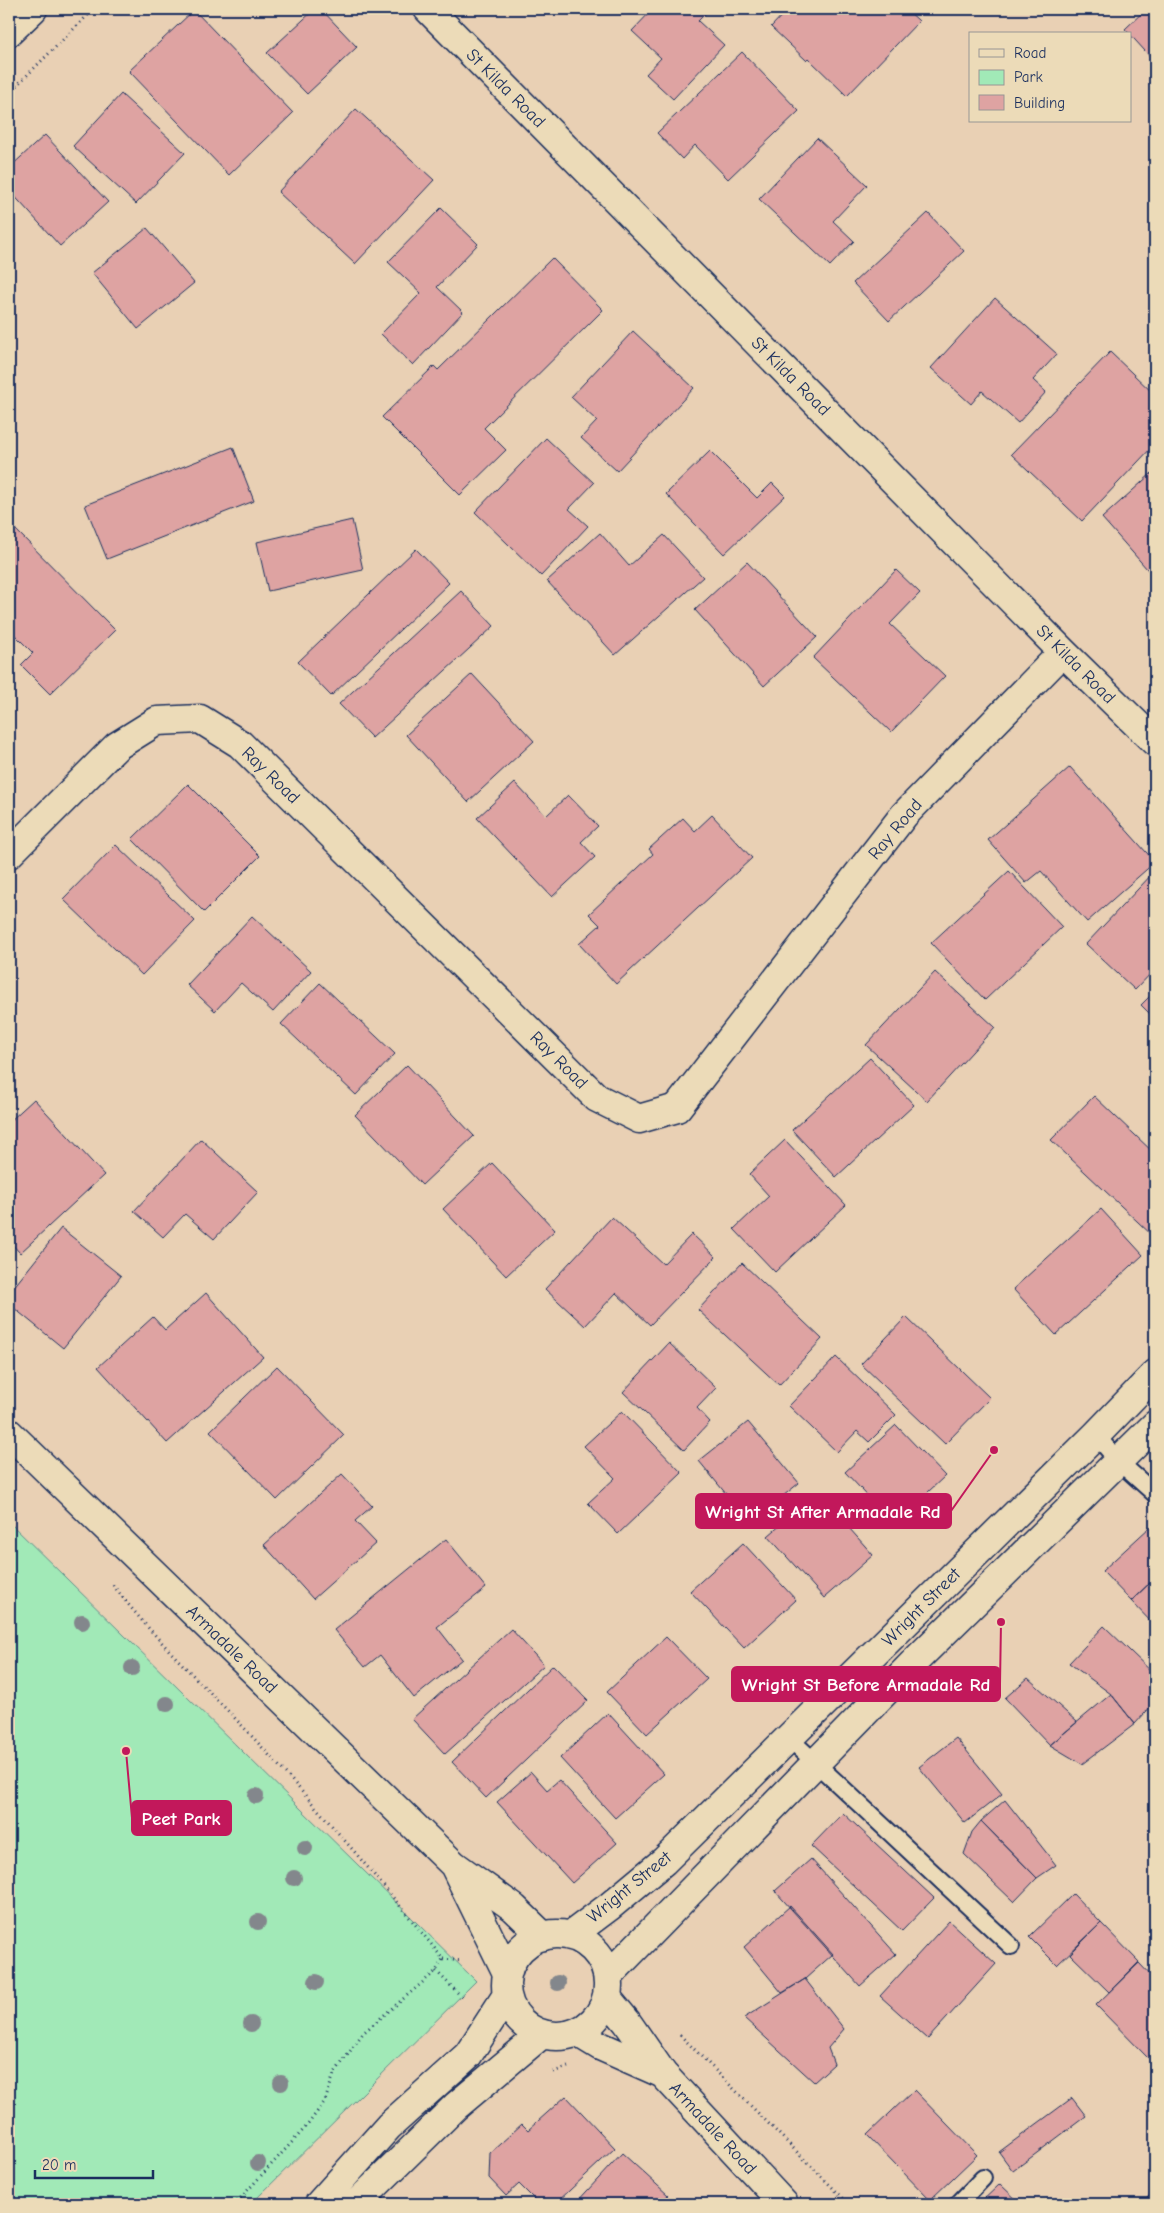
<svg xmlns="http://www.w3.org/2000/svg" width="1164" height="2213" font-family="'Comic Neue',sans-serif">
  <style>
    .green { fill: #a1e9b7; stroke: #5e8c8a }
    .building { fill: #dea3a2; stroke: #1b2f5e }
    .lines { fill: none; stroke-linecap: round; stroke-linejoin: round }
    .service-casing { stroke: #1b2f5e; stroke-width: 20 }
    .minor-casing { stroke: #1b2f5e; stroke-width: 31 }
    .tertiary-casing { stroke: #1b2f5e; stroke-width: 31 }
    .path { stroke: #1b2f5e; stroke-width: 3; stroke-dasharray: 1 4; stroke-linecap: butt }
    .service { stroke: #ecdbb8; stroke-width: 16 }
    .minor { stroke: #ecdbb8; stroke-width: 28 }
    .tertiary { stroke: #ecdbb8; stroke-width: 28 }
    .tree { fill: #83878c }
    .labels { text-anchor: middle; stroke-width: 4; stroke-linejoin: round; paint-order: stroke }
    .street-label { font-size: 18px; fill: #1b2f5e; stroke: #ecdbb8 }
    .leader { fill: none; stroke: #c2185b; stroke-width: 2 }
    .callout-dot { fill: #c2185b; stroke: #ecdbb8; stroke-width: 2 }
    .callout { fill: #c2185b; stroke: #c2185b; stroke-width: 2 }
    .callout-label { font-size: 19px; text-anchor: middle; font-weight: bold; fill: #fff }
  </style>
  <rect width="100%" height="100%" fill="#e9d0b4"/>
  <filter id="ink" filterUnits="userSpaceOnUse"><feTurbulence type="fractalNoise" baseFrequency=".02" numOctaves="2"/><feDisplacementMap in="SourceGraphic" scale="10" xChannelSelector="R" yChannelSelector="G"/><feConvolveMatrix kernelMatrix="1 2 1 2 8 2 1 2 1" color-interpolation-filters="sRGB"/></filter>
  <g filter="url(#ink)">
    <path class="green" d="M9,1522L476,1981L251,2204H9Z"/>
    <path class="building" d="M315,9H321L357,47L307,94L267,53Z
      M585,9H598L592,15Z
      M653,9H710L698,21L724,45L673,99L646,74L661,58L632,31Z
      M788,9H906L919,21L847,96L808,58L806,60L771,27Z
      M1146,9H1155V62L1125,29Z
      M194,10L293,113L229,175L129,71Z
      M742,52L799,111L728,179L695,145L682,159L657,133Z
      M121,94L185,153L136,204L73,146Z
      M356,109L434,180L355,264L278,192Z
      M45,135L108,202L60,246L9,190V168Z
      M817,138L867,185L833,221L854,241L830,266L759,199Z
      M441,208L478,244L437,287L463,312L413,365L381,334L421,293L388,262Z
      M928,213L964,251L889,321L853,283Z
      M147,228L194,283L138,329L92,273Z
      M552,258L603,310L484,428L506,450L460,495L382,417L434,366L438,370Z
      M995,298L1057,354L1033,380L1046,392L1018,423L982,391L971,404L931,368Z
      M633,331L694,388L617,471L581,438L597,421L571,397Z
      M1110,352L1155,395V444L1082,521L1011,454Z
      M546,438L594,483L569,509L588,526L541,576L475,512Z
      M233,447L254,501L107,559L85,505Z
      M710,451L757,498L772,483L785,496L724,554L666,494Z
      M1152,473L1155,477V578L1102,518Z
      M352,520L363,570L268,591L257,542Z
      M9,523L115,630L50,694L21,665L33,653L9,629Z
      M600,533L629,566L664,535L703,577L615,655L547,581Z
      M416,549L449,583L331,696L298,662Z
      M747,562L817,637L764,686L695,610Z
      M896,570L920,593L890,624L945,676L891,732L813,658Z
      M461,591L494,626L372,738L339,704Z
      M472,674L534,741L468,802L406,735Z
      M1070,767L1155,862L1087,922L1041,871L1026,883L988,840Z
      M515,783L546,816L568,795L598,826L581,842L595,857L552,897L477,818Z
      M188,784L260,856L204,912L132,839Z
      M712,815L752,858L616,984L579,944L600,925L589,914L653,854L649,849L683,818L695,831Z
      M116,845L195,921L142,975L63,899Z
      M1009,871L1062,927L985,1000L931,943Z
      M1155,871V969L1135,990L1086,944Z
      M252,916L311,971L273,1012L241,983L215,1011L187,985Z
      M935,972L995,1027L927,1101L866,1045Z
      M320,983L395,1054L356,1095L281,1024Z
      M1155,991V1019L1141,1005Z
      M870,1058L914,1105L836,1177L792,1130Z
      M407,1065L474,1136L422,1185L355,1115Z
      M1094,1096L1155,1154V1238L1051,1140Z
      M34,1099L104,1175L20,1253L9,1241V1180L13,1176L9,1172V1122Z
      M201,1139L258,1192L214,1239L185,1214L163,1237L134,1211Z
      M785,1140L846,1205L775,1272L734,1229L769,1196L749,1174Z
      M492,1163L555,1230L506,1276L443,1209Z
      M1101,1209L1143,1255L1056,1335L1013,1289Z
      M612,1217L663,1264L692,1234L716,1257L650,1325L616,1293L585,1326L545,1289Z
      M61,1228L121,1276L63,1348L9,1304V1293Z
      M742,1263L822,1339L779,1385L698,1310Z
      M206,1293L263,1357L167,1443L98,1367L153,1317L165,1330Z
      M906,1317L990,1398L945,1444L861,1364Z
      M669,1343L716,1388L697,1408L710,1422L684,1450L623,1392Z
      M836,1357L896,1415L869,1442L857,1431L837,1452L789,1406Z
      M277,1366L344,1435L277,1500L210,1431Z
      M622,1411L682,1473L618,1534L588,1503L615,1478L584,1446Z
      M748,1422L799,1483L750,1523L699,1461Z
      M896,1425L945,1476L894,1524L845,1472Z
      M342,1474L372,1506L355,1521L376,1543L313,1599L264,1545Z
      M818,1493L873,1555L824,1598L768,1536Z
      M1150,1527L1155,1533V1578L1131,1601L1102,1571Z
      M446,1539L486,1588L437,1627L462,1659L414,1698L380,1655L365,1667L334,1630Z
      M743,1543L796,1600L744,1648L690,1591Z
      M1155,1578V1626L1131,1601Z
      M1104,1626L1155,1675V1702L1135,1724L1111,1694L1069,1663Z
      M511,1629L544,1665L445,1754L412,1719Z
      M666,1637L707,1679L647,1734L607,1692Z
      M553,1665L588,1701L486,1798L452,1762Z
      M1028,1678L1077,1722L1050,1745L1005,1698Z
      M1111,1694L1135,1724L1082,1764L1050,1745Z
      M608,1713L664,1774L615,1818L560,1758Z
      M956,1738L1002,1794L965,1823L919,1767Z
      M531,1772L547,1790L559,1780L617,1843L572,1883L497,1802Z
      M1005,1800L1056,1865L1037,1878L981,1821Z
      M843,1813L934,1898L902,1931L811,1846Z
      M981,1821L1037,1878L1014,1902L964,1854L972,1832Z
      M811,1859L896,1954L860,1986L775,1891Z
      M1073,1894L1101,1923L1057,1965L1029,1937Z
      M790,1906L833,1954L805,1979L782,1993L744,1947Z
      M949,1921L996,1964L928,2039L880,1996Z
      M1101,1923L1139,1962L1109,1992L1070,1954Z
      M1139,1963L1155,1980V2051L1148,2058L1096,2005Z
      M805,1979L844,2029L828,2048L834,2064L814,2082L744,2018Z
      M914,2090L977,2155L930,2200L867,2135Z
      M566,2096L615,2148L555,2204H539L519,2184L506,2196L489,2178L490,2153L522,2124L528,2130Z
      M1072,2098L1086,2116L1013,2171L999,2152Z
      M622,2153L668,2195L659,2204H575Z
      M1000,2184L1021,2204H979Z
      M1155,2189V2204H1142Z"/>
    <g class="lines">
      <g class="service-casing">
        <path id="service" d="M1096,1435L1118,1461L1155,1494
          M789,1738L1011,1946
          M958,2204L983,2178"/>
      </g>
      <g class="minor-casing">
        <path id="minor" d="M428,9L1063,652L1155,742
          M9,32L33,9
          M9,854L117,746L157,721L200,719L240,744L597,1098L639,1119L677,1108L904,815L1063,652
          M9,1433L454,1865L514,1908L543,1936
          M455,1867L507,1973
          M607,1998L627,2022L663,2074L784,2204
          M577,2032L600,2046L661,2073"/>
      </g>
      <g class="tertiary-casing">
        <path id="tertiary" d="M506 1985a51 51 0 1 1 102 0a51 51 0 1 1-102 0Z
          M570,1936L610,1906L664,1861L1096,1435L1155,1374
          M608,1976L919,1657L1155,1425
          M319,2204L389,2126L468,2055L507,1995
          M356,2204L456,2106L542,2034"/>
      </g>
      <path class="path" d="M9,93L94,9
        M113,1585C154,1639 203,1684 248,1732C316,1806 381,1881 443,1959L436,1971L363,2033L334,2074L325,2101L306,2127L235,2204
        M443,1959L462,1961
        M436,1971L464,1999
        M680,2035L849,2204
        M553,2072L568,2067"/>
      <use href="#service" class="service"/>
      <use href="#minor" class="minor"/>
      <use href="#tertiary" class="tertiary"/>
    </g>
    <g class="tree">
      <circle cx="82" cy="1622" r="8"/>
      <circle cx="132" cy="1668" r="8"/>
      <circle cx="167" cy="1704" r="8"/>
      <circle cx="256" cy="1796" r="8"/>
      <circle cx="305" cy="1848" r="8"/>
      <circle cx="294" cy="1878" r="8"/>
      <circle cx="258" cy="1922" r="8"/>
      <circle cx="316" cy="1982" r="8"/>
      <circle cx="558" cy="1983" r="8"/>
      <circle cx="251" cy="2024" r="8"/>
      <circle cx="281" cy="2083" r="8"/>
      <circle cx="258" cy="2163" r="8"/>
    </g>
  </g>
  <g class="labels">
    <g class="street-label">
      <text transform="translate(506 88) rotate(45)" y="6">St Kilda Road</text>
      <text transform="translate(791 376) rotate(45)" y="6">St Kilda Road</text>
      <text transform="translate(1076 664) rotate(45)" y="6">St Kilda Road</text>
      <text transform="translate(271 775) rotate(44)" y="6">Ray Road</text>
      <text transform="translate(895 829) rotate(-50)" y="6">Ray Road</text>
      <text transform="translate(559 1060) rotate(45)" y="6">Ray Road</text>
      <text transform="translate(921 1607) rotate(-45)" y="6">Wright Street</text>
      <text transform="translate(232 1649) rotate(44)" y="6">Armadale Road</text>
      <text transform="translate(629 1887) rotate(-39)" y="6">Wright Street</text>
      <text transform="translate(713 2128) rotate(47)" y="6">Armadale Road</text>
    </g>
  </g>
  <path class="leader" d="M994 1450L951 1511M1001 1622L1000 1684M126 1751L132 1818"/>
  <g class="callout-dot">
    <circle cx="994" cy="1450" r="5"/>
    <circle cx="1001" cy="1622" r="5"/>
    <circle cx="126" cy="1751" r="5"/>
  </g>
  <g class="callout">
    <rect x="696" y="1494" width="255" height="34" rx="5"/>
    <rect x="732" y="1667" width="268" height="34" rx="5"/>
    <rect x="132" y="1801" width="99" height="34" rx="5"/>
  </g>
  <g class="callout-label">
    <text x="823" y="1518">Wright St After Armadale Rd</text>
    <text x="866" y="1691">Wright St Before Armadale Rd</text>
    <text x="181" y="1825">Peet Park</text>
  </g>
  <rect width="1164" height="2213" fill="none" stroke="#ecdbb8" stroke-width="30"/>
  <rect x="15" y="15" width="1134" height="2183" fill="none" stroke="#1b2f5e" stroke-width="2" filter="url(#ink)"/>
  <rect x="969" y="32" width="162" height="90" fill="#ecdbb8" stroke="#989694"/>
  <rect x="979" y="49" width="25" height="8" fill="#ecdbb8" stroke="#989694"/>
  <text x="1014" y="58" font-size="15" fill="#1b2f5e">Road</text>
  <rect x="979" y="70" width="25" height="15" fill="#a1e9b7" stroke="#989694"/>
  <text x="1014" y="82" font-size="15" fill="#1b2f5e">Park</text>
  <rect x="979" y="95" width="25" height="15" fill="#dea3a2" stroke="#989694"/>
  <text x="1014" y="108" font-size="15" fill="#1b2f5e">Building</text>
  <path d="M35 2170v8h118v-8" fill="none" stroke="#1b2f5e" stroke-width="2.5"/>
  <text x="42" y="2170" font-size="15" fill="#1b2f5e" stroke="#ecdbb8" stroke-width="4" paint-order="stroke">20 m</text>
</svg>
